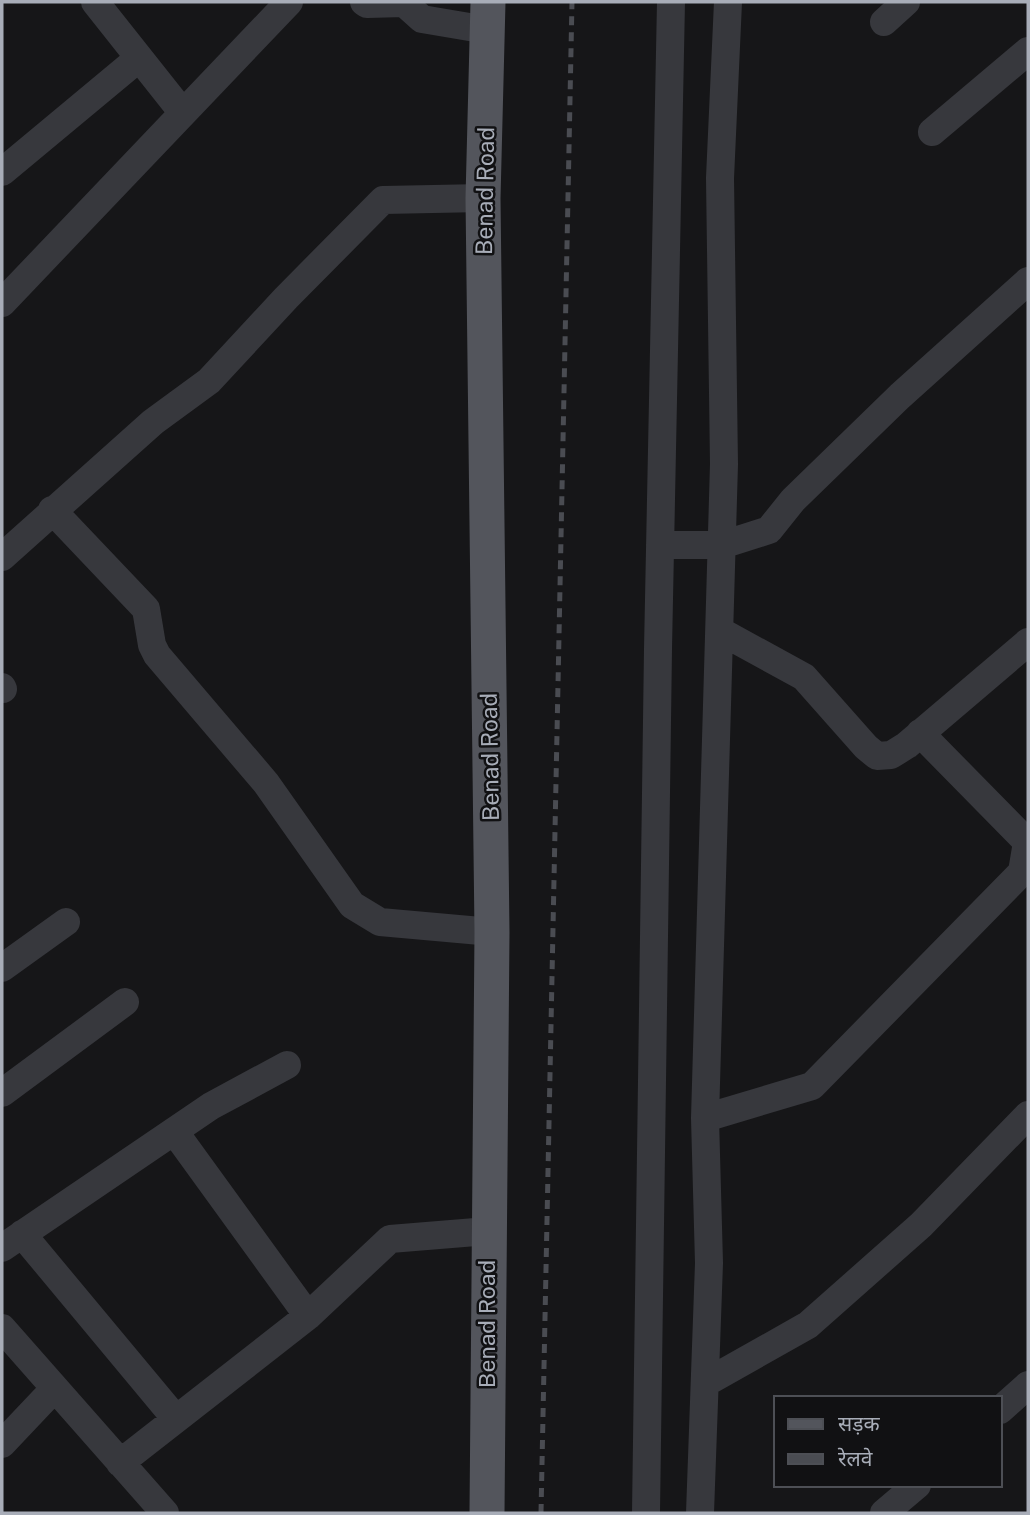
<svg xmlns="http://www.w3.org/2000/svg" width="1030" height="1515" font-family="'Public Sans','Noto Sans Devanagari',sans-serif">
  <style>
    .lines { fill: none; stroke-linecap: round; stroke-linejoin: round }
    .minor { stroke: #37383d; stroke-width: 28 }
    .major { stroke: #53555c; stroke-width: 35 }
    .rail { stroke: #4a4c52; stroke-width: 5; stroke-dasharray: 9 7; stroke-linecap: butt }
    .labels { text-anchor: middle; stroke-width: 5; stroke-linejoin: round; paint-order: stroke }
    .street-label { font-size: 23px; fill: #a8adb8; stroke: #111113 }
  </style>
  <rect width="100%" height="100%" fill="#161618"/>
  <g class="lines">
    <path class="minor" d="M95,2L183,113
      M364,2L367,4L404,3
      M403,2L422,19L487,30
      M884,22L906,2
      M932,132L1028,51
      M2,172L139,58
      M2,303L289,2
      M52,510L146,609L152,645L157,655L266,783L352,905L380,922L492,932
      M660,545H722L769,530L793,500L900,396L1028,281
      M2,557L153,422L209,381L286,298L383,200L483,198
      M720,631L804,677L866,747L877,756L891,755L907,745L1028,642
      M2,687L3,689
      M920,733L1027,842L1028,841
      M2,968L66,922
      M2,1093L125,1002
      M705,1118L812,1086L1022,872L1027,842
      M174,1131L308,1316
      M22,1234L176,1419
      M2,1248L211,1106L287,1065
      M2,1328L165,1513
      M707,1382L808,1325L921,1225L1028,1115
      M1000,1410L1028,1385
      M2,1444L54,1389
      M120,1463L308,1316L390,1239L488,1231
      M646,1513L658,649L671,2
      M700,1513L709,1263L705,1118L724,464L720,178L728,2
      M884,1513L917,1485"/>
    <path class="major" d="M487,1513L492,932L483,198L488,2"/>
    <path class="rail" d="M541,1513L572,2"/>
  </g>
  <g class="labels">
    <g class="street-label">
      <text transform="translate(485 191) rotate(-89)" y="8">Benad Road</text>
      <text transform="translate(490 757) rotate(-91)" y="8">Benad Road</text>
      <text transform="translate(487 1324) rotate(-90)" y="8">Benad Road</text>
    </g>
  </g>
  <rect width="1030" height="1515" fill="none" stroke="#a8adb8" stroke-width="7"/>
  <rect x="774" y="1396" width="228" height="91" fill="#111113" stroke="#4d4f55" stroke-width="2"/>
  <rect x="788" y="1419" width="35" height="10" fill="#53555c" stroke="#4d4f55" stroke-width="2"/>
  <text x="838" y="1431" font-size="21" fill="#a8adb8">सड़क</text>
  <rect x="788" y="1454" width="35" height="10" fill="#4a4c52" stroke="#4d4f55" stroke-width="2"/>
  <text x="838" y="1466" font-size="21" fill="#a8adb8">रेलवे</text>
</svg>
